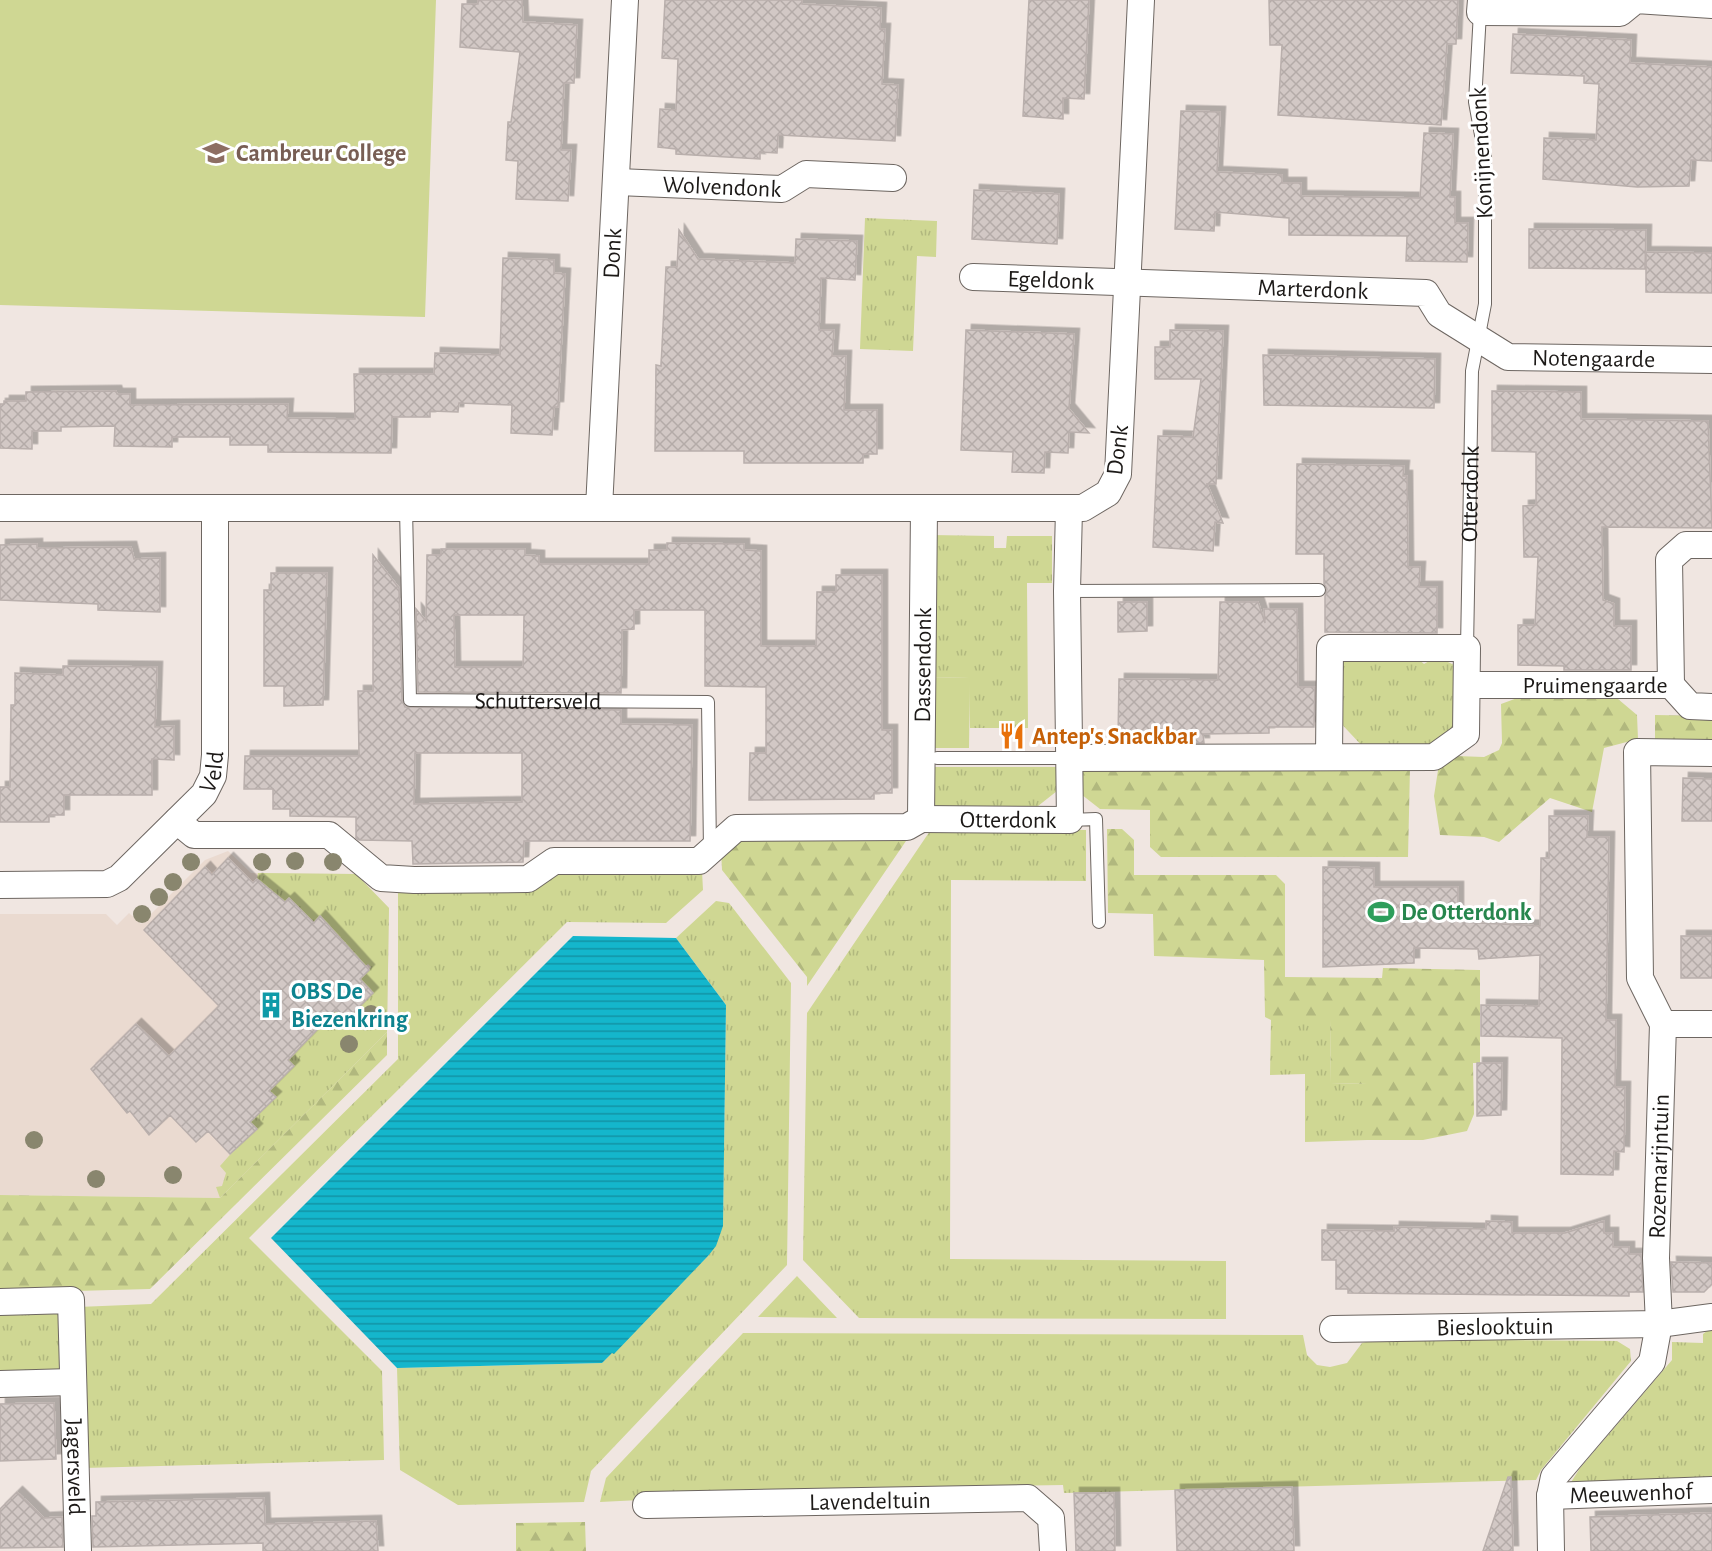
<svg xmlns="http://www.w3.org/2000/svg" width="1712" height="1551" font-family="'Alegreya Sans',sans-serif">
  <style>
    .built { fill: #eadad0 }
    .grass { fill: url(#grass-tufts) }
    .forest { fill: url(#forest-firs) }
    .pitch { fill: #cfd793 }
    .water { fill: url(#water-rules) }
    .building { fill: url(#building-cross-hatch); stroke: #b9afac; stroke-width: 1.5; fill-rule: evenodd; filter: url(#shadow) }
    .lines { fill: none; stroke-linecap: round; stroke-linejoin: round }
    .service-casing { stroke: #6d6661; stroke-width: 14 }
    .minor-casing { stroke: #6d6661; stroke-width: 28 }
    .service { stroke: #fff; stroke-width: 12 }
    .minor { stroke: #fff; stroke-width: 26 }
    .tree { fill: #89866e }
    .labels { text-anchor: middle; stroke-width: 6; stroke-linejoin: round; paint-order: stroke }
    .education-label { font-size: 24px; font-weight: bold; fill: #785e54; stroke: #fff; text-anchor: start }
    .street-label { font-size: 24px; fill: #1c1917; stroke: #fff }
    .food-label { font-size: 24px; font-weight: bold; fill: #c56008; stroke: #fff; text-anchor: start }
    .leisure-label { font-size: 24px; font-weight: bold; fill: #27864d; stroke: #fff; text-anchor: start }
    .culture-label { font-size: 24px; font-weight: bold; fill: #0d838f; stroke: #fff; text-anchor: start }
  </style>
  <defs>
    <pattern id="grass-tufts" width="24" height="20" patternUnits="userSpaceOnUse" patternTransform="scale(1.5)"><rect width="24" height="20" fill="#cfd793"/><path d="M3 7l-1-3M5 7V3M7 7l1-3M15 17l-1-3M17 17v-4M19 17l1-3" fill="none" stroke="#b1b87e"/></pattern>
    <pattern id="forest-firs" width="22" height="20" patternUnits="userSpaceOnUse" patternTransform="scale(1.5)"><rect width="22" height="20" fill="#cfd793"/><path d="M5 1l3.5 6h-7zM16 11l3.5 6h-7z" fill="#b1b87e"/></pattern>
    <pattern id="water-rules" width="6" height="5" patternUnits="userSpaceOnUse" patternTransform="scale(1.5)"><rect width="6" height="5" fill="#14b6cc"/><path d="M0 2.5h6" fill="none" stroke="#1293a5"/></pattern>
    <pattern id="building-cross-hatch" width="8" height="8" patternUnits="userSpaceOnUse" patternTransform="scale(1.5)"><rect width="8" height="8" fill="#d2c8c5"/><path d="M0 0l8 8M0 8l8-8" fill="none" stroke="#b4aba8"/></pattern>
    <filter id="shadow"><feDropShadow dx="5.5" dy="-5.5" stdDeviation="0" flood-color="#0004"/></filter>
  </defs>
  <rect width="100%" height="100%" fill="#f0e6e1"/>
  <path class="built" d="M228,851L251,873L356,874L389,908L387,1032L220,1198L0,1195V914H106L117,925L129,913L141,924L205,860Z"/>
  <path class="grass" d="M865,218L937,221L936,257L917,256L913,351L860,349Z
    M931,535L994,536V548H1006L1007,536H1052V583H1027L1028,728H970L969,678L929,677Z
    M1334,654L1415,656L1424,664C1437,655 1447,661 1459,668L1458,730L1438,749H1365L1334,716Z
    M928,767H1057V791L1033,810H927Z
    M932,828L1086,830V881L951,880L950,1259L1226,1261V1319L859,1318L803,1260L807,1013Z
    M557,869L702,871L703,890L666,923L567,922L249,1238L382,1371L384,1460L84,1468L78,1307L151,1304L398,1059V890Z
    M258,873L356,874L389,908L387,1032L220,1198L216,1187L222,1186L226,1173L220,1166L251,1131L253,1133L257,1130L248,1120L269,1099L272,1101L276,1098L267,1088L294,1066L285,1057L330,1004L346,1021L373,993L360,979L371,967L368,964L365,966L344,945L346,942L343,943L322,922L324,920L321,916L311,925L289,898L281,906L259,885L261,882L257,879Z
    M716,901L729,903L791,983L787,1265L591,1471L584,1502L458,1505L400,1470L397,1368L602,1363L708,1256L723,1226L726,1005L676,938Z
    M1271,1020H1330L1331,1083L1367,1084V1140L1305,1142V1074L1270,1075Z
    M797,1276L837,1318L758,1317Z
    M63,1308L65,1373L0,1374V1309Z
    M1712,1327V1483L1568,1487L1580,1468L1672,1360V1342L1703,1343V1334Z
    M743,1333L1303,1335L1307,1355L1317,1365L1330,1367L1347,1363L1362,1343L1378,1339L1617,1341L1630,1349L1631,1361L1541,1470L1536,1480L1064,1493L1063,1485L640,1492V1500L600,1502L606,1478Z"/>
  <path class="forest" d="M1520,697L1618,699L1637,715L1638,739L1604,748L1592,812L1550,798L1499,842L1484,837L1440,835L1434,796L1439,764L1456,756L1484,757L1499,750L1502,743L1501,704Z
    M1655,715L1712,716V740L1655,739Z
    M1075,766L1410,768L1408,857H1161L1150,847V810L1100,809L1077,791Z
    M1107,829H1122L1134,840V875H1276L1285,884V977L1382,978L1383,968L1480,970V1063H1473L1474,1114L1467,1131L1423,1140H1367V1084L1331,1083L1330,1020H1271L1265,1017L1264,960L1154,956L1153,914L1108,913Z
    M736,836L902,837L906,841L807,986V977L722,870L721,850Z
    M387,1032V1055L150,1289L0,1293V1195L220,1198Z
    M585,1522L586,1551H516V1523Z"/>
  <path class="pitch" d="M0,0H436L425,317L0,305Z
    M929,677L970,678L969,748H928Z"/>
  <path class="water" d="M573,936L676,938L726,1005L723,1226L716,1246L708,1256L614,1354L612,1353L602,1363L397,1368L271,1238Z"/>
  <path class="building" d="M478,0H522L523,22L577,25L574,83H564L561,150H571L568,201L516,199L518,161L506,160L508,122H511L520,52L460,47L462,4H478Z
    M665,0H802V4L881,8L880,29H885L882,84L898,85L895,141L778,135L777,153L760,152V159L676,154V149L658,147L660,109L676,110L678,59L662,58Z
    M1029,0H1089L1084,99L1063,98V119L1023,116Z
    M1269,0H1458L1456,44H1447L1441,125L1278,115L1282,45H1270Z
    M1513,34L1631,40L1630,63L1712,67V161L1691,160L1689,186L1637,187L1543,179L1544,138L1596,140L1599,84L1584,83V76L1511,73Z
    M1181,111L1220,112L1217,172L1282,175V183H1301V196L1420,198L1424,133L1453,134L1450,197H1455V223H1468L1467,262L1406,261L1407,236L1289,235V218L1215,212L1214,231L1175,229Z
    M974,190L1059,194L1057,244L972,239Z
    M1529,229L1646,230L1645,269L1529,268Z
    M679,230L698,259L795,263L796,239L857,241L855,280L821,278L819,330H834L832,356H846L844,410H877V454H863V463H744V451H655L656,365L661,366L666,267H677Z
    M1646,252L1712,253V293L1646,292Z
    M503,258L554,260V273L565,274L558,407H554L552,435L511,433L512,405L459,403L458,412L430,411V417H392L391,453L268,452V445H230V437H172V447L114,446L115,426L61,427V431H32V449L0,448V404H4V401H26V392L116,391L117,394H130V405L288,404L287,418L355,419L354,374H434L435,353L500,355Z
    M966,330L1074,334L1069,409L1089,433L1069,432L1068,453L1045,452L1044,473L1012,472L1013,452L961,450Z
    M1170,330L1223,331L1216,484H1207L1223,523L1215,522L1213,551L1153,547L1158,436L1193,437L1201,379H1155V347H1170Z
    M1263,355L1435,359L1434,408L1264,405Z
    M1492,391L1581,392V419L1708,421L1712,528L1602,527L1603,600L1614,604V626H1631V670H1564V666L1518,665V625H1535L1538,557H1524L1523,506L1536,505V452L1492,451Z
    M1297,464L1404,466L1403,476H1407L1408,567H1420L1419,587H1437V633L1325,632V596L1327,589L1324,584V554H1296Z
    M667,543L744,544V550L761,551V646H816L817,592H836V575H882V730H892V793H874V799L749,800L750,753H766V687L705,686V610H634V629L622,630L621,693L418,692L416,609L426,621L427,555H441V549H525V555L539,556V564H649V550H667ZM454,615H524L523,667H455Z
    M37,544V548L131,547L134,559L160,558V612L98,610V604L0,600V545Z
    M373,555L399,588L402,700L405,707L621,710V724L692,725L690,841H524L523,862L413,864L412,841L359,840L356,838V817L290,816V809H273V789H244L245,756H359L358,691H373ZM415,753H522V802L414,804Z
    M271,573H327L323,705L284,706V686H264V590H271Z
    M1118,602H1147V631L1118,632Z
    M1220,602H1258L1265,623L1264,609H1297L1298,687H1315L1314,727H1269V733L1203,734L1204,743H1133V738H1118L1119,679L1218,680Z
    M63,666L157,667L155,727L174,726V760L152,759V795H64V815H49V822H0V787H10L11,705H15V673L63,675Z
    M1683,778L1712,779V821H1682Z
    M1549,816H1588L1587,837H1609L1606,1020H1616L1615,1087H1625L1624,1152L1614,1151L1613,1175L1561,1174L1562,1038L1481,1036V1005L1539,1006L1540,955L1479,959L1478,949L1414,948V963L1323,967V867L1374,868V887H1458V922L1540,926L1541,858H1549Z
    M228,858L253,883L257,879L285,902L289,898L314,923L320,916L369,970L360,979L373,993L346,1020L336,1010L288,1060L294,1066L269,1091L276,1097L250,1122L257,1129L230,1154L208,1131L196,1142L170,1115L149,1135L130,1111L127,1113L91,1069L136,1024L169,1056L219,1006L144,930L205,867L212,875Z
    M1681,936H1712V978H1681Z
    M1477,1063H1502L1501,1115L1477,1116Z
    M1486,1221L1512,1222V1233H1565L1604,1221V1233H1613V1247H1629V1254H1641L1643,1292H1629V1296L1348,1293V1289H1336V1260H1322V1230L1394,1231V1227L1486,1229Z
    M1671,1262L1712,1263V1284L1704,1292H1673Z
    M54,1403L56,1459L0,1461V1404Z
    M1508,1477H1511L1513,1551H1483Z
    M1292,1487L1294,1551H1177L1175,1490Z
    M17,1492L44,1518L62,1517L63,1547L0,1548V1509Z
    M1074,1493H1114L1115,1551H1076Z
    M264,1498L265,1524L376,1521L378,1551H263V1543L93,1547L92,1516H96V1502Z
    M1712,1513V1551H1591L1590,1517Z"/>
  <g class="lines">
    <g class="service-casing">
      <g id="service">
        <path id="s1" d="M406,508L410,700L708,702L710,850"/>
        <path d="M1067,591L1319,590"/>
        <path id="s2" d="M1467,648L1472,371L1485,304V157L1475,102L1480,12"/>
        <path d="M937,758H1069"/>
        <path d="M1070,820L1096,819L1099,922"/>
      </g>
    </g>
    <g class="minor-casing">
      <g id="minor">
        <path d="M1481,0L1480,12L1620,13L1636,0L1712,5"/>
        <path id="s3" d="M618,182L782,189L806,174L893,178"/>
        <path id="s4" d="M973,277L1426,293L1439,314L1508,357L1712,360"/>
        <path d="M0,508H1083L1108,493L1118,474L1141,0"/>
        <path id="s5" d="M599,508L625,0"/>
        <path id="s6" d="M1467,685H1671L1690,706L1712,707"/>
        <path d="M1671,685L1669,560L1686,545H1712"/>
        <path d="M1069,758L1434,757L1466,734L1467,648H1330L1329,756"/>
        <path id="s7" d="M921,819L1070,820L1067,591L1069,509"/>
        <path id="s8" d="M921,819L924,509"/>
        <path d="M177,821L194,835H329L381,878L414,880L528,879L554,861H699L736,828L907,827L921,819"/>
        <path id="s9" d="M0,885L107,884L119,878L204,794L213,776L215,755V510"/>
        <path d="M1663,1024H1712"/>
        <path id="s10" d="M0,1302L71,1300L78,1551"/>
        <path id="s11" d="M1333,1329L1659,1324L1712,1317"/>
        <path d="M0,1384L72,1382"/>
        <path id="s12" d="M1550,1496L1712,1490"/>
        <path id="s13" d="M646,1505L1028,1498L1051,1518L1053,1551"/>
        <path id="s14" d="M1551,1551L1550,1496L1554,1477L1652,1362L1659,1324L1656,1258L1663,1024L1640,978L1637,752L1712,753"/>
      </g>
    </g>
    <use href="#service" class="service"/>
    <use href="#minor" class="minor"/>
  </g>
  <g class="tree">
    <circle cx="295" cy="861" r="9"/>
    <circle cx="191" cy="862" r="9"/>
    <circle cx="262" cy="862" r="9"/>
    <circle cx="333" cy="862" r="9"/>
    <circle cx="173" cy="882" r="9"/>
    <circle cx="159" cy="897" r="9"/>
    <circle cx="142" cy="914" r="9"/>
    <circle cx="371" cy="1014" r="9"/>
    <circle cx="349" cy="1044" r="9"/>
    <circle cx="34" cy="1140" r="9"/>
    <circle cx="173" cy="1175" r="9"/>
    <circle cx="96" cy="1179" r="9"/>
  </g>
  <defs>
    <g id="school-bare" transform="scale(2.07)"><path d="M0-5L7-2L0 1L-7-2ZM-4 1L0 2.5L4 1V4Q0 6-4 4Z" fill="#8d6e63" stroke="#fff" stroke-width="2.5" paint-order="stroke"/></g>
    <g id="restaurant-bare" transform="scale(2.07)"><path d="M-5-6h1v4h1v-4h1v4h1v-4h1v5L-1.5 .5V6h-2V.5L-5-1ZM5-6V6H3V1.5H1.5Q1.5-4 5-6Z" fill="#e8710a" stroke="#fff" stroke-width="2.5" paint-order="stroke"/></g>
    <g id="stadium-bare" transform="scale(2.07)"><path d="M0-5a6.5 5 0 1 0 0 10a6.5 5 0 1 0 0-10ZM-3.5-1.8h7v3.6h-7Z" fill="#2e9e5b" stroke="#fff" stroke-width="2.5" paint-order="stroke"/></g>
    <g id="building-bare" transform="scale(2.07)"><path d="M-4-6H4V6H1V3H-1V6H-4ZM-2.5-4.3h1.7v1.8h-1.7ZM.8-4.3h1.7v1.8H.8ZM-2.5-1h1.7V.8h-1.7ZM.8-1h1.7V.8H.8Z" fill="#0f9aa8" stroke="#fff" stroke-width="2.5" paint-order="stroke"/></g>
  </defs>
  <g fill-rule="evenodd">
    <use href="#school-bare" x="216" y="153"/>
    <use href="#restaurant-bare" x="1012" y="736"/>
    <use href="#stadium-bare" x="1381" y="912"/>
    <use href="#building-bare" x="271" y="1005"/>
  </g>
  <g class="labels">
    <g class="education-label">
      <text x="236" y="161">Cambreur College</text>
    </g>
    <g class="street-label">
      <text transform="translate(1481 153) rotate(-93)" y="8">Konijnendonk</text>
      <text dy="8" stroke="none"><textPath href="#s3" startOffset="104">Wolvendonk</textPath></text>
      <text dy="8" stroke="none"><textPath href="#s5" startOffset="255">Donk</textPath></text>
      <text dy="8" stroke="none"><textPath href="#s4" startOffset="78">Egeldonk</textPath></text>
      <text dy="8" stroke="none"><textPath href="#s4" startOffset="340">Marterdonk</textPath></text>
      <text dy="8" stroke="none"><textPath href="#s4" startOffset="645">Notengaarde</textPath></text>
      <text transform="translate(1117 450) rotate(-83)" y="8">Donk</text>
      <text dy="8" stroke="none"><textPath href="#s2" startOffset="154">Otterdonk</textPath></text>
      <text dy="8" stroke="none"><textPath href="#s8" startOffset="154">Dassendonk</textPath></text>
      <text dy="8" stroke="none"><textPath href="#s6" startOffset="128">Pruimengaarde</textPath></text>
      <text dy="8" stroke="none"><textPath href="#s1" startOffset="320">Schuttersveld</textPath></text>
      <text dy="8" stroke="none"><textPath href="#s9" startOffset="264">Veld</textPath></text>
      <text dy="8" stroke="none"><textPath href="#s7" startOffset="87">Otterdonk</textPath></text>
      <text dy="8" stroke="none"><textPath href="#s14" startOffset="422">Rozemarijntuin</textPath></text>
      <text dy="8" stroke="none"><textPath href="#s11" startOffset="162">Bieslooktuin</textPath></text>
      <text dy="8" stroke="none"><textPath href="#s10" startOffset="238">Jagersveld</textPath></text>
      <text dy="8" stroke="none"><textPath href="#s12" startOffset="81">Meeuwenhof</textPath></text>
      <text dy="8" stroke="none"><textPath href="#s13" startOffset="224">Lavendeltuin</textPath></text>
    </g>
    <g class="food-label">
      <text x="1032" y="744">Antep's Snackbar</text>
    </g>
    <g class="leisure-label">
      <text x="1401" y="920">De Otterdonk</text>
    </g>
    <g class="culture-label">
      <text x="291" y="999">OBS De<tspan x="291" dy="28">Biezenkring</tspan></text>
    </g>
  </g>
</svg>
